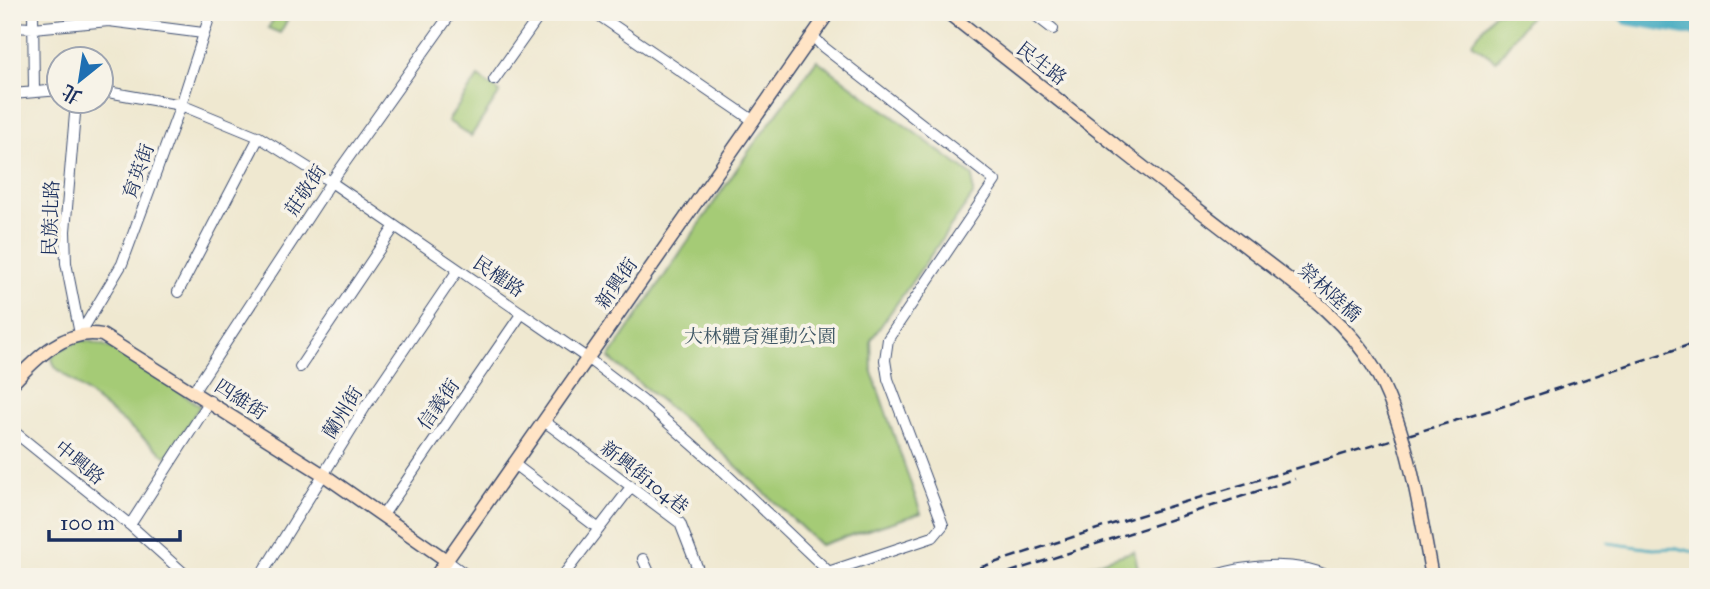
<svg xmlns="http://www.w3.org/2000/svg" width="1710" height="589" font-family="'IM FELL Great Primer','Noto Serif TC',serif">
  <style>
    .green { fill: #a5cb76; stroke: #607d6a; stroke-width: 2 }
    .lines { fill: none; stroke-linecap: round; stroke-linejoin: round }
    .stream { stroke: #3fa9bf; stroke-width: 2.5 }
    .river { stroke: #3fa9bf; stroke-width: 16 }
    .street-casing { stroke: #3b4b6f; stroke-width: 12 }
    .secondary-casing { stroke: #3b4b6f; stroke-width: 15 }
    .street { stroke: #fff; stroke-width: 10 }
    .secondary { stroke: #ffe4c6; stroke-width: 12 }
    .rail { stroke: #1b2f5e; stroke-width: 2.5; stroke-dasharray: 10 5; stroke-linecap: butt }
    .secondary-bridge-casing { stroke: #3b4b6f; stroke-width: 15; stroke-linecap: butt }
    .secondary-bridge { stroke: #ffe4c6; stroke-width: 12 }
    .labels { text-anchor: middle; stroke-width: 7; stroke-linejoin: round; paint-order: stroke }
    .street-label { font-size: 19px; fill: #1b2f5e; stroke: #f7f3e8 }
    .park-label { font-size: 19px; fill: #3e5664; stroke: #f7f3e8 }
  </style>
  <rect width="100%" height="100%" fill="#f7f3e8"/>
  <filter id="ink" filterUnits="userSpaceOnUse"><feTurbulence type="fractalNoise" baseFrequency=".0143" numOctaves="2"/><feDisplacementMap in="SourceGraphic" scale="14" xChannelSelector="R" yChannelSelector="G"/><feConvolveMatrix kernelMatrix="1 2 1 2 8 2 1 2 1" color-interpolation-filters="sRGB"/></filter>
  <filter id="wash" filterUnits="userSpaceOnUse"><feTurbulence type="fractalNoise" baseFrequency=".00686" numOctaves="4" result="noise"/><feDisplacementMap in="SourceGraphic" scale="28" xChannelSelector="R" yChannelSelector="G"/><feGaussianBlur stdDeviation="1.57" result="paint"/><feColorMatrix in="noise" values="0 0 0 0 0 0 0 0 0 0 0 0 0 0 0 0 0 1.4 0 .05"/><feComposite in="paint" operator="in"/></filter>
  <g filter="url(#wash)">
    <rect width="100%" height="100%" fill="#efe8d0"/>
    <path class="green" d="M278,12H292L280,33L268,28Z
      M1495,12H1533L1496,61L1472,43Z
      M817,60L973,176V195L871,340L872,372L921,513L820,545L710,441L609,358L751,148Z
      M478,77L500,92L471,136L448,121Z
      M81,340C122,344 166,383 200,406L167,457L55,367L52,359L55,352Z
      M1134,551L1140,577H1054Z"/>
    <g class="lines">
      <path class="stream" d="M1608,543L1653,549L1677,548L1698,553"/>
      <path class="river" d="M1623,12L1628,17L1698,29"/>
    </g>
  </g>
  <g filter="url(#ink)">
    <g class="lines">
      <g class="street-casing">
        <path id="street" d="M33,12L34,91
          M594,12L754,121
          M1031,12L1053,29
          M12,27L33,28L109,21L203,33
          M813,36L822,46L995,181L888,339L885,360L888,379L943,525L933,537L813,577
          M494,80L542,12
          M102,91L181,105L259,137L331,182L587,358L642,400L724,472L828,571
          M12,94L60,90
          M76,102L65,231L66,263L80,334
          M178,292L259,137
          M80,334L122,264L181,105L211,12
          M300,367L395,226
          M194,391L331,182L452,12
          M544,421L680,523L701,577
          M12,430L130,525L188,577
          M514,464L599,529
          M383,515L522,313
          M130,525L210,401
          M643,559L651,577
          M446,560L469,577
          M260,577L365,407L458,270
          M562,577L631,487
          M1208,577C1247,565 1292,559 1332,577"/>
      </g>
      <g class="secondary-casing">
        <path id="secondary" d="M947,12L1114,144
          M12,384C35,359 65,328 102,335L324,475L446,560
          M435,577L829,12"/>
      </g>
      <use href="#street" class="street"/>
      <use href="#secondary" class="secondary"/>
      <path class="rail" d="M951,577L1128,519L1504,406L1698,342
        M995,577L1295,479"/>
      <g class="secondary-bridge-casing">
        <path id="secondary-bridge" d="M1114,144C1158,179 1203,213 1248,248C1293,283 1345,318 1374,368C1409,430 1419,508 1432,577"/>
      </g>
      <use href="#secondary-bridge" class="secondary-bridge"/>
    </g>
  </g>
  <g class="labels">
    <g class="street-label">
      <text transform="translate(1042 63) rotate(38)" y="7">民生路</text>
      <text transform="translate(138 171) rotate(-70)" y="7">育英街</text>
      <text transform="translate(305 190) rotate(-56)" y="7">莊敬街</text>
      <text transform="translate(50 218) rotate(-88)" y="7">民族北路</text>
      <text transform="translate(499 276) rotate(34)" y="7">民權路</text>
      <text transform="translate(616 283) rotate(-55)" y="7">新興街</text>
      <text transform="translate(1330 292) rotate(42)" y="7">榮林陸橋</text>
      <text transform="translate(241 399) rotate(33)" y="7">四維街</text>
      <text transform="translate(438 404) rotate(-55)" y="7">信義街</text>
      <text transform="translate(342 412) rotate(-58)" y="7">蘭州街</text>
      <text transform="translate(80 462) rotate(39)" y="7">中興路</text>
      <text transform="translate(645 477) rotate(38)" y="7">新興街104巷</text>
    </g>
    <g class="park-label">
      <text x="760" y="343">大林體育運動公園</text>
    </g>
  </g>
  <rect width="1710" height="589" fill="none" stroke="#f7f3e8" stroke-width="42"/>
  <g transform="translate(80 80) rotate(210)"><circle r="33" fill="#f7f3e8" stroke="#9fa5b1" stroke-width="2"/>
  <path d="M0-5L12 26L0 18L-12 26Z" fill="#1f6fb2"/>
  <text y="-10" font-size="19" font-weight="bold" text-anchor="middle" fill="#1b2f5e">北</text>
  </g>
  <path d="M49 530v10h131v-10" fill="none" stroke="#1b2f5e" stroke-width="3.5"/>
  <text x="60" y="530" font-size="21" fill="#1b2f5e" stroke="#f7f3e8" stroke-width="5" paint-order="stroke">100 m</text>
</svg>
